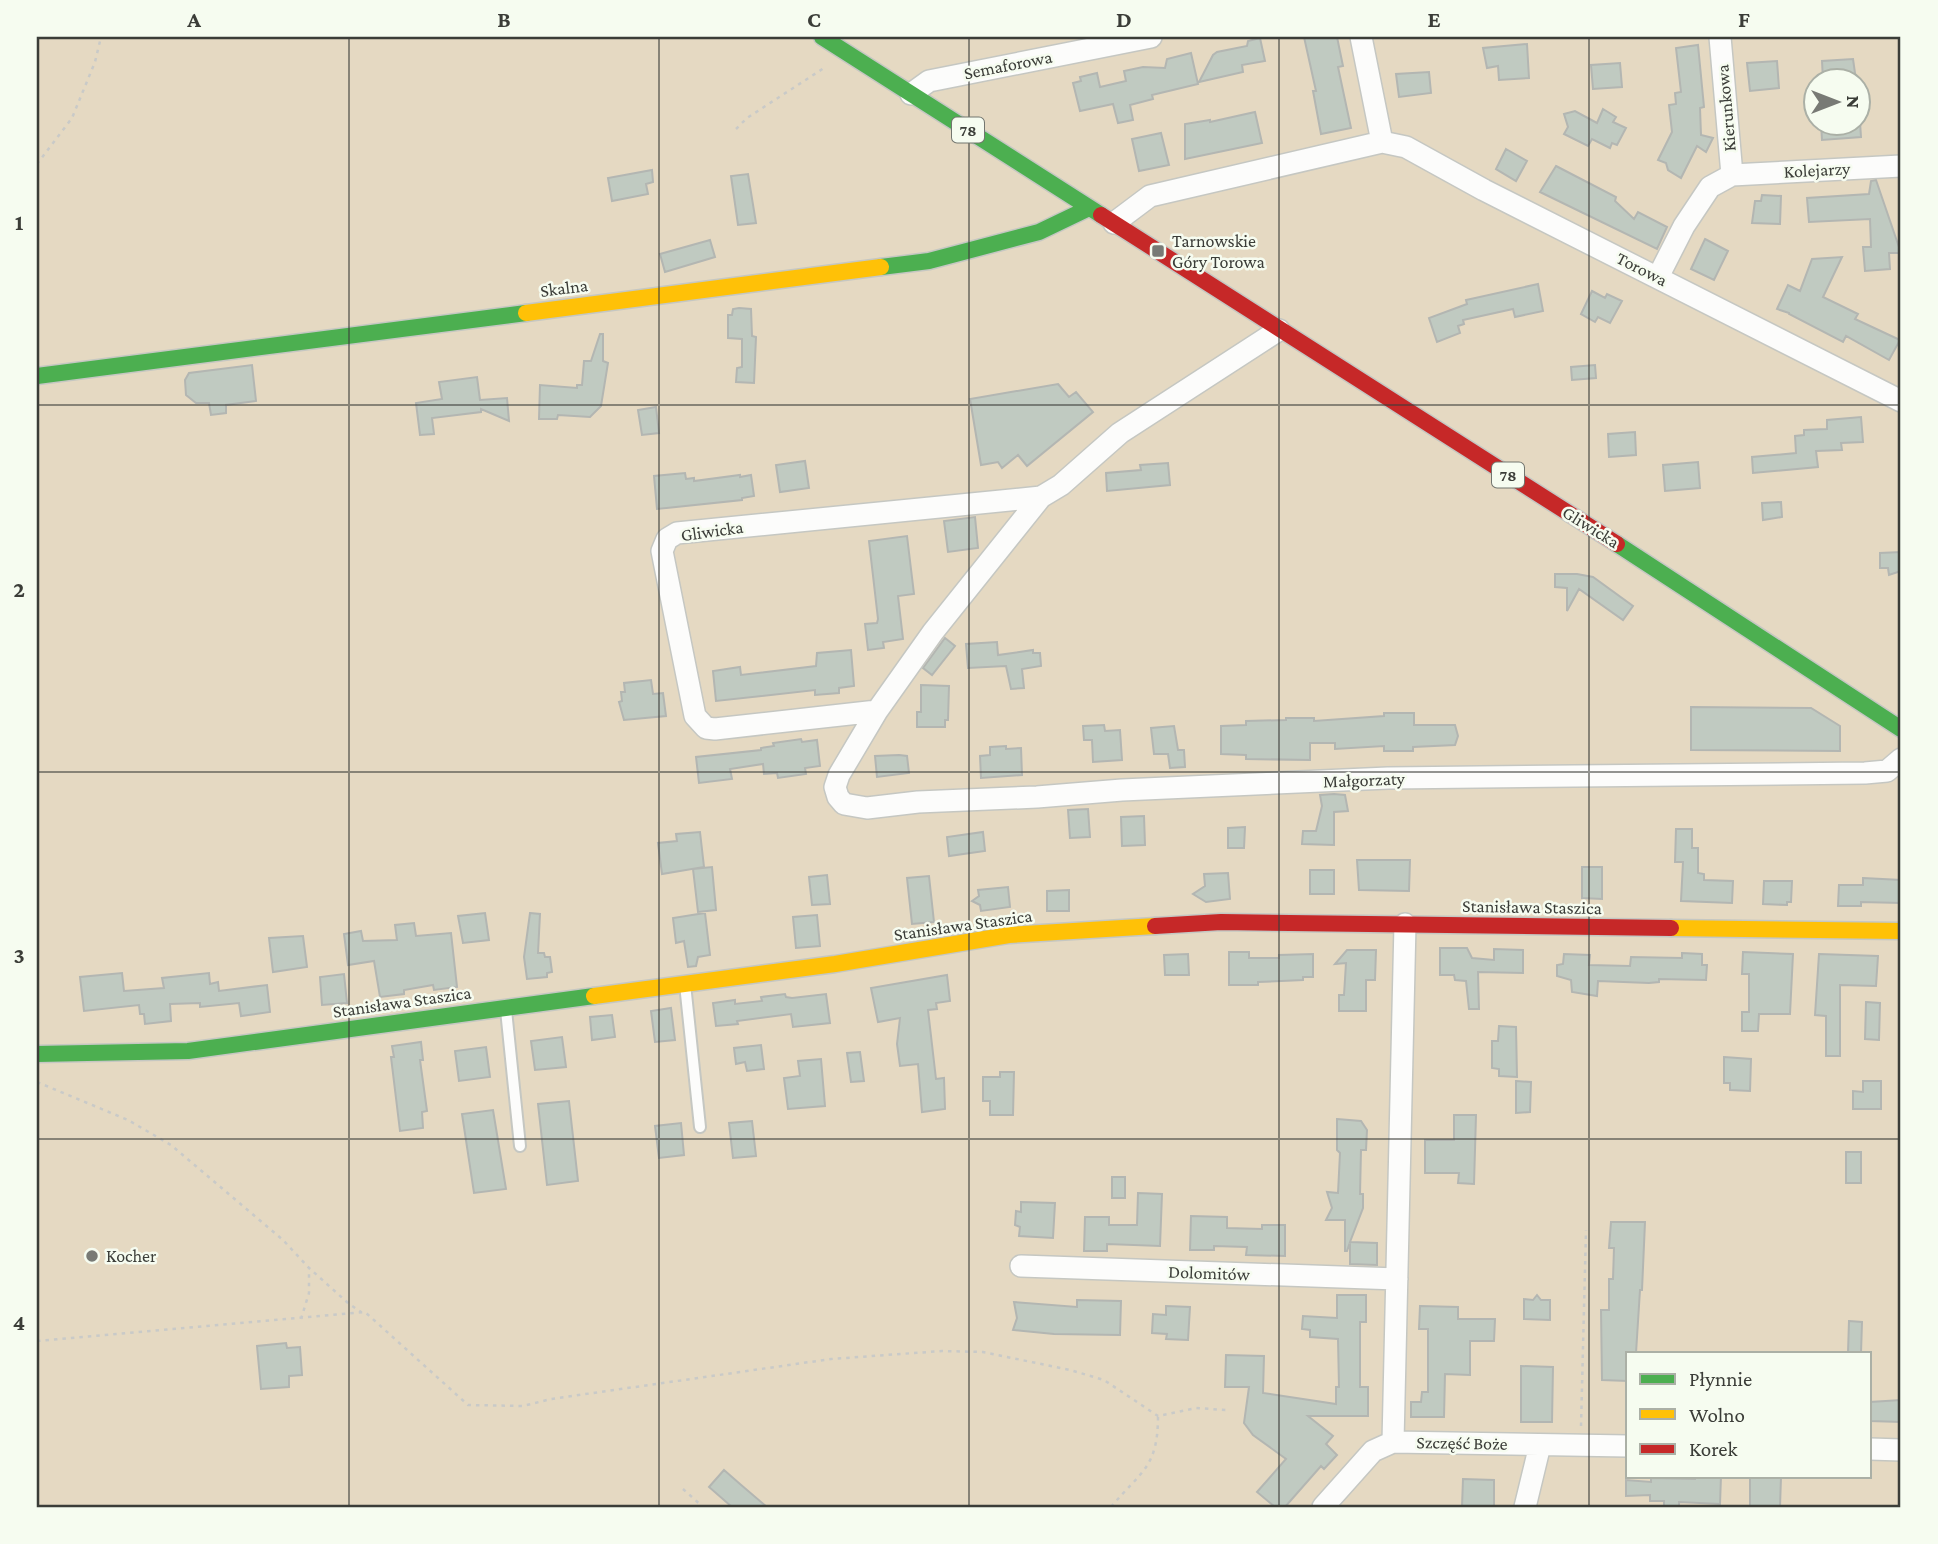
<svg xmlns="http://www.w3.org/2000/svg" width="1938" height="1544" font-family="'Crimson Pro',serif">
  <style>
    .green { fill: #e5d9c2; fill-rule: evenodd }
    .building { fill: #c0cac1; stroke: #b3b6b2; stroke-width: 2 }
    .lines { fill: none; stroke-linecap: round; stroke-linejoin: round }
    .lane-casing { stroke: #c5c7c2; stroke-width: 14 }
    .street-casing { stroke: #c5c7c2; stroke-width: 24 }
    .fast-casing { stroke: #c5c7c2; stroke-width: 19 }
    .slow-casing { stroke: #c5c7c2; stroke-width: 19 }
    .jam-casing { stroke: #c5c7c2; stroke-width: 19 }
    .path { stroke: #c9cac8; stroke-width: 2.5; stroke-dasharray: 3.5 5; stroke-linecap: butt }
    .lane { stroke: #fcfcfb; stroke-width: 10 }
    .street { stroke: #fcfcfb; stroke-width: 21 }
    .fast { stroke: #4caf50; stroke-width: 16 }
    .slow { stroke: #ffc107; stroke-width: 16 }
    .jam { stroke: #c62828; stroke-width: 16 }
    .grid { fill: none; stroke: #3b3d38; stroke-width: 2; stroke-opacity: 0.55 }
    .poi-dot { fill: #787a75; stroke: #f6fcf0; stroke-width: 2.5 }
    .labels { text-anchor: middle; stroke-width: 5; stroke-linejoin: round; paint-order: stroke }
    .shield { fill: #f6fcf0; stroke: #73766f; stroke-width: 2 }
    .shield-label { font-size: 16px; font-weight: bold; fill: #3b3d38 }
    .street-label { font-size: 18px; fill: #3b3d38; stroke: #f6fcf0 }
    .poi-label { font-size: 18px; fill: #3b3d38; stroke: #f6fcf0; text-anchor: start }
    .neatline { fill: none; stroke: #3b3d38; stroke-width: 2.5 }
    .grid-label { font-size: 23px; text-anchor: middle; font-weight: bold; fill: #3b3d38 }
  </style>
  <rect width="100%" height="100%" fill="#e9ece6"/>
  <path class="green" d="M37,37H1901V1507H37ZM1815,80H1857V122H1815ZM1628,1353H1870V1476H1628Z"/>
  <path class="building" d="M1304,37H1337L1343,66L1338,67L1351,128L1321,134L1313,91H1316Z
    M1260,38L1265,61L1242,65L1243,72L1199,82L1213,55L1217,52L1247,46L1248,41Z
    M1527,44L1529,78L1499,80L1498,66L1487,68L1483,48Z
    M1698,45L1704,107L1700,108L1701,135L1713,138L1706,152L1697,146L1681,178L1668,170L1666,163L1658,160L1672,132L1669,105L1676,104L1675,93L1681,92L1676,48Z
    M1191,53L1198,84L1152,95L1153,99L1130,105L1133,120L1118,123L1113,104L1080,111L1073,83L1081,81L1080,77L1097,73L1100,87L1126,81L1124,71L1143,67L1165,68L1167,59Z
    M1853,59L1856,80H1823L1822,61Z
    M1777,61L1779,88L1750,91L1747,63Z
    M1620,63L1622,87L1593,89L1591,65Z
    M1429,72L1431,93L1399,97L1396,74Z
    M1603,109L1616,117L1613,122L1626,128L1617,145L1612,143L1610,148L1592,139L1588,146L1564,134L1568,127L1564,114L1575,111L1597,123Z
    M1255,112L1262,143L1185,159V124L1210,120V122Z
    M1821,122H1860L1861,137L1822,140Z
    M1161,133L1169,165L1139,171L1132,139Z
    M1506,149L1527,161L1516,181L1496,169Z
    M1556,166L1616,197L1615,201L1634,219L1638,212L1667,227L1657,249L1540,192Z
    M652,170L653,182L646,184L648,194L612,201L608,178Z
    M748,174L756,223L738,225L731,176Z
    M1876,180L1901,253H1889L1890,269L1865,271L1863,247H1871L1870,219L1809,222L1807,198L1869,194L1871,181Z
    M1762,195L1781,196L1780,224L1752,223L1755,201H1761Z
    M1705,239L1728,251L1714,280L1691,269Z
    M710,240L715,257L665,272L660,254Z
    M1842,257L1823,297L1858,314L1855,319L1900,340L1889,360L1846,336L1843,342L1789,314V313L1777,309L1788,285L1800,291L1812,259Z
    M1538,284L1543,311L1515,317L1513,309L1463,320L1464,324L1458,326L1460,333L1437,342L1429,318L1467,304L1466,300Z
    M1592,291L1605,298L1607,294L1622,301L1610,323L1598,317L1595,322L1581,314Z
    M739,308L751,309L752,336L756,337L754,383L736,382L737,368L742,367V339L728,338V315H732L733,309Z
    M600,334H603V361L608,363L601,406L590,417L558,415L557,419H539L540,385L577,388V385H582L584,361H591Z
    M252,365L256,401L226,405V413L211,415L209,403H196L186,395L185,380L189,373Z
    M1595,365L1596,378L1572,380L1571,367Z
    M477,377L480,400L507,398L509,421L481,409V412L432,418L434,434L420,435L416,403L442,399L439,382Z
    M1058,384L1069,397L1076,392L1093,412L1027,466L1018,455L1002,468L998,462L981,465L970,399Z
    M656,407L659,433L642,435L638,410Z
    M1861,417L1863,442L1841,443L1842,450L1816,451L1818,467L1753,473L1752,457L1796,453L1795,436L1804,435V430L1827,429V420Z
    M1635,432L1636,455L1609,457L1608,434Z
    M805,461L809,488L780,492L776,465Z
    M1698,462L1700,488L1665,491L1663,465Z
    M1168,463L1170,485L1107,491L1106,473L1141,470L1140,465Z
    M685,473L686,479L694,478V481L740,475V477L751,475L754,496L742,498V500L657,509L654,476Z
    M1781,502L1782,517L1763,520L1762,503Z
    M975,517L978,548L948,552L944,521Z
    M907,536L914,594L898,596L903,639L883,642L884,648L868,650L865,624L877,623L878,619L869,541Z
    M1901,552V571L1889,575L1888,568H1880V553Z
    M1555,574H1577L1593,577L1633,606L1623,620L1579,589L1567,611V588L1555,587Z
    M945,638L955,646L932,675L923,668Z
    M997,642L998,655L1033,650V653H1040L1041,666L1022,669L1024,688L1011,689L1006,666L968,668L966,644Z
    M851,650L854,686L839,688V693L815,695V690L716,701L713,671L740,667L741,675L816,666L817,653Z
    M651,680L653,694L663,693L666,716L624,720L619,702L622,701L621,692H625L624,683Z
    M921,685L949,686L948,720H945V727H917V712H921Z
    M1691,707L1811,708L1840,726V751L1691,750Z
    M1384,713H1414V725H1455L1458,736L1455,745L1413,747V751H1384V746L1335,749V743H1310V760L1246,759V755L1221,754V726L1246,725V721L1286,720V718H1314V721L1384,716Z
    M1104,725L1105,731L1120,730L1122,760L1093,762L1092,740H1084L1083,726Z
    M1174,726L1178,750H1184L1185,767L1170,768L1168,754H1154L1151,728Z
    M801,739L802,742L817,740L820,766L805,768L806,774L778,778L777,773L764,774L763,764L730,769L732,779L699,783L696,757L761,750V748L774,746L773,743Z
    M1006,746V749L1021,748L1022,775L981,778L980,756L990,755V747Z
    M899,755L907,756L909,773L877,777L875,756Z
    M1334,794L1345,795L1348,811L1334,812V845L1302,844L1303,831H1316L1322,806L1320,795Z
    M1088,809L1090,837L1070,838L1068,810Z
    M1144,816L1145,845L1122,846L1121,817Z
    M1245,827L1244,848H1228V828Z
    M1676,829H1692V848H1698V873L1704,874V880L1733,881L1732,903L1681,901L1683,862H1675Z
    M700,832L704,867L662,874L658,843L677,841L676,834Z
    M983,832L985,851L949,856L947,837Z
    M1357,860H1410L1409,891L1359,890Z
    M712,867L716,910L698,912L693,869Z
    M1582,867H1602V899L1582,898Z
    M1310,870H1334V894H1310Z
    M1228,873L1230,899L1206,902L1193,894L1205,886L1204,874Z
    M827,875L830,904L812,905L809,877Z
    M929,876L934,922L912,924L907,878Z
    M1863,878L1901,880V903L1861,902V906H1838L1839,885H1863Z
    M1764,881H1792L1791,902H1787V905L1763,904Z
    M1008,887L1010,907L981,911L980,905L972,901L979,896L978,890Z
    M1069,890V911H1047V891Z
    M485,913L489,940L463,943L458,916Z
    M530,913L540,914L538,953H544L545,957H550L552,972L547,973V977L527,979L524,957Z
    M705,913L710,955L698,957L696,966L688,967L684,941L676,943L673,918Z
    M817,915L820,946L796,948L793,917Z
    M414,923L416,936L451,933L457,987L434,990L433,985L404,990V994L380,997L374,961L348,965L344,934L361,931L363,941L397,940L395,925Z
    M303,936L307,967L273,972L269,938Z
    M1440,948H1467L1472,958L1494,960V949L1523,950V973L1478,972L1479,1009H1469L1466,981L1455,980L1454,975H1440Z
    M1347,950H1376L1375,980H1366V1011H1339V995H1344L1346,963L1335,964Z
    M1229,952H1249V958H1279V955L1313,954V977H1303V980L1258,982V985H1229Z
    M1743,952L1793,954L1790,1014H1759L1758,1031H1742V1012H1749V974H1742Z
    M1682,953L1702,954V965H1707L1706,980L1659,979V982L1649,983L1598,981L1597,996L1572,992L1571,980L1557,976V965L1563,964L1564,954L1590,955L1589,965L1630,966L1631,957L1682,958Z
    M1188,954L1189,975H1165L1164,955Z
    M1819,954L1878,956L1876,986L1840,985V1056H1826V1016L1815,1015Z
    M122,973L124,991L164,988L162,978L209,973L210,984L218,982L219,991L267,985L270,1012L241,1016L239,1003L200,1007V1003L170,1004L171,1021L145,1024L144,1014H140L139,1005L84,1011L80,977Z
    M344,974L347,1003L322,1005L320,977Z
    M947,975L950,1001L936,1003L937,1009L928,1010L936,1079L944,1078L945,1109L922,1112L918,1064L900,1066L897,1044L900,1018L878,1022L871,988Z
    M785,994L786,997L792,998L826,994L830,1023L793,1027L791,1014L737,1021L738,1024L716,1026L713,1003L735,1000V1004L762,1001L761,997Z
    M1866,1002L1880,1003L1879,1040L1865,1039Z
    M671,1008L675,1040L655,1042L651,1011Z
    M612,1015L615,1037L592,1040L590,1017Z
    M1499,1026L1516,1027L1517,1077L1499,1076V1069L1492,1068V1041H1498Z
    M562,1037L566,1067L535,1070L531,1041Z
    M421,1042L423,1060H420L427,1111L422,1112L423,1128L400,1131L391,1057H394L392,1046Z
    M761,1045L764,1069L747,1071L745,1062L736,1064L734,1048Z
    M486,1047L490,1077L459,1081L455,1051Z
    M860,1052L864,1081L851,1082L847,1053Z
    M1724,1057L1751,1059L1750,1091L1730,1090V1083H1724Z
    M821,1059L825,1106L788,1109L784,1078L800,1076L798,1061Z
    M1000,1072H1014L1013,1115H990V1101H983V1077H1000Z
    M1516,1081L1531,1082L1530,1112L1516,1113Z
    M1863,1081H1881V1109H1853V1091L1863,1092Z
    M569,1101L578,1181L547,1185L538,1104Z
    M493,1110L506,1189L474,1193L462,1114Z
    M1454,1115H1476L1474,1184L1458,1183L1459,1173H1425V1140H1454Z
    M1337,1119L1361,1121L1367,1130L1366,1150H1361L1360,1194H1363V1208L1350,1242L1377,1243V1265L1350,1264V1242L1347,1251H1345V1220H1326L1332,1208L1327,1192L1338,1193L1340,1153L1337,1150Z
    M752,1121L756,1156L733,1158L729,1123Z
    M681,1123L684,1155L659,1158L655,1126Z
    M1846,1152H1861V1183H1846Z
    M1112,1177H1125V1198H1112Z
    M1138,1193L1162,1194L1160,1246L1107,1244V1251H1084L1085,1217H1109V1225H1137Z
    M1021,1202L1055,1203L1053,1238L1019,1236L1020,1227L1015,1225L1016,1211L1021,1212Z
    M1191,1216L1227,1217V1228L1262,1229V1225H1285V1256L1246,1255L1247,1247L1214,1246V1250H1190Z
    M1611,1222H1645L1642,1290H1640L1636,1353H1628V1381L1602,1380L1601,1310H1609V1279H1613L1614,1248H1609Z
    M1337,1295H1366V1322H1360V1387H1368V1416H1308L1333,1436L1326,1444L1337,1455L1324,1469L1321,1466L1285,1507H1275L1257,1492L1286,1459L1253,1435L1244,1423L1249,1387H1225L1226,1355L1264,1356L1263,1393L1336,1404V1387H1339L1338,1339L1310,1337V1330L1302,1329L1303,1316L1337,1318Z
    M1537,1295L1541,1300H1550V1320L1524,1319V1299L1533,1300Z
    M1077,1300L1121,1301L1120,1335L1054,1334L1013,1330L1017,1318L1014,1302L1077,1307Z
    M1166,1306L1190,1307L1188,1340L1166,1339L1167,1334L1152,1333L1153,1314L1166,1315Z
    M1420,1306L1458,1307V1319H1495L1494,1341H1470V1375L1445,1374L1444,1417H1411V1402H1421L1422,1392H1428V1329H1419Z
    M1849,1321L1862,1322L1861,1353H1848Z
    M286,1343L287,1348L300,1347L302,1375L289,1376V1387L261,1389L257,1346Z
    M1521,1366L1553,1367L1552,1422H1521Z
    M1901,1400V1422L1870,1421V1402Z
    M724,1470L740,1484L767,1507H732L709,1487Z
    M1695,1476H1721L1720,1504L1679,1502V1507H1664V1501H1650V1495L1626,1496V1480L1651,1482V1478L1695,1479Z
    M1750,1477H1781L1780,1507H1750Z
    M1463,1479L1494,1480V1507H1462Z"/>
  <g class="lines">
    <g class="lane-casing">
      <path id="lane" d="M685,984L700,1127
        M506,1010L520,1146"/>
    </g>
    <g class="street-casing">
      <path id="street" d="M1361,37L1382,142
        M911,94L929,81L1151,37
        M1732,175L1901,166
        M1114,223L1150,196L1382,142L1406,147L1484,190L1901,401
        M1658,277L1684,226L1710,187L1732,175L1720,37
        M1279,330L1120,433L1061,485L1041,497L933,632L877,711L839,775L835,787L838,797L844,804L867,808L918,802L1037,797L1122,790L1388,778L1865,773L1887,771L1901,759
        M877,711L715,729L706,728L695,716L662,551L667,539L677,533L1041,497
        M1021,1266L1397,1279
        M1393,1442L1405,924
        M1870,1449L1901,1450
        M1323,1507L1373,1451L1393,1442L1628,1446
        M1525,1507L1540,1445"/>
    </g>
    <g class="fast-casing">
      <path id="fast" d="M822,37L1101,215
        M881,267L929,261L1039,232L1089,208
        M37,376L526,313
        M1617,544L1901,729
        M37,1054L188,1051L594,996"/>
    </g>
    <g class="slow-casing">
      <path id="slow" d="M526,313L881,267
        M1671,928L1901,931
        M594,996L835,964L1009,935L1155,926"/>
    </g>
    <g class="jam-casing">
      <path id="jam" d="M1101,215L1617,544
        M1155,926L1221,922L1671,928"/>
    </g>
    <path class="path" d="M736,129L747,118L824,68
      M37,164L72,118L95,62L101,37
      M37,1082L128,1120L171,1145L283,1240L308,1267L348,1303L361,1312
      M301,1319L309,1293V1268
      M37,1341L365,1312L468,1405L523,1406L551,1399L831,1359L942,1351L983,1352L1070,1370L1104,1380L1158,1416L1196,1408L1226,1410
      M1581,1426L1586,1230
      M683,1489L703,1507
      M1111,1507C1141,1471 1158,1468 1158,1416"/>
    <use href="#lane" class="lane"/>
    <use href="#street" class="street"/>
    <use href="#fast" class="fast"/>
    <use href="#slow" class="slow"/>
    <use href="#jam" class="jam"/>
  </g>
  <path class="grid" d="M349,37V1507M659,37V1507M969,37V1507M1279,37V1507M1589,37V1507M37,405H1901M37,772H1901M37,1139H1901"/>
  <g class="poi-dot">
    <rect x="1151" y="244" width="14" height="14" rx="3.5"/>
    <circle cx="92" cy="1256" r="7"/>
  </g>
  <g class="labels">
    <g class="shield">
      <rect x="952" y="117.5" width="32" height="25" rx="5"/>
      <rect x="1492" y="462.5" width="32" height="25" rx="5"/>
    </g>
    <g class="shield-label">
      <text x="968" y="136">78</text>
      <text x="1508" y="481">78</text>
    </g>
    <g class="street-label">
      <text transform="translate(1008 65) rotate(-11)" y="6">Semaforowa</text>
      <text transform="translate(1726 108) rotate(-95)" y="6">Kierunkowa</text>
      <text transform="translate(1817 170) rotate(-3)" y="6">Kolejarzy</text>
      <text transform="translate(1642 269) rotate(27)" y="6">Torowa</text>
      <text transform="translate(564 288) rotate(-7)" y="6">Skalna</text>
      <text transform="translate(1591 527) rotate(32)" y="6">Gliwicka</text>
      <text transform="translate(712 531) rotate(-8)" y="6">Gliwicka</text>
      <text transform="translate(1364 780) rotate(-2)" y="6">Małgorzaty</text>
      <text transform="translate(1532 907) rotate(1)" y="6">Stanisława Staszica</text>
      <text transform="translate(963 925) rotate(-8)" y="6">Stanisława Staszica</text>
      <text transform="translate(402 1002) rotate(-8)" y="6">Stanisława Staszica</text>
      <text transform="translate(1209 1273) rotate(2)" y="6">Dolomitów</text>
      <text transform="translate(1462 1443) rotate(1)" y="6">Szczęść Boże</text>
    </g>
    <g class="poi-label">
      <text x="1172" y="247">Tarnowskie<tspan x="1172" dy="21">Góry Torowa</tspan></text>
      <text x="106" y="1262">Kocher</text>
    </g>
  </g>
  <rect width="1938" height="1544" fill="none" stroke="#f6fcf0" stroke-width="77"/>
  <rect x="1626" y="1352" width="245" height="126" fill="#f6fcf0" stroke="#abb0a6" stroke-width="2"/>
  <rect x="1640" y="1374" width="35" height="10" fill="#4caf50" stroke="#abb0a6" stroke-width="2"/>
  <text x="1689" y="1386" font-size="21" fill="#3b3d38">Płynnie</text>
  <rect x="1640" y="1409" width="35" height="10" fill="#ffc107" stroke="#abb0a6" stroke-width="2"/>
  <text x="1689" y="1422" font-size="21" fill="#3b3d38">Wolno</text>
  <rect x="1640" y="1444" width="35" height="10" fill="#c62828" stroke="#abb0a6" stroke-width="2"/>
  <text x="1689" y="1456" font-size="21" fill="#3b3d38">Korek</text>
  <g transform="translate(1837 102) rotate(90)"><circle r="33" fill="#f6fcf0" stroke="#abb0a6" stroke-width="2"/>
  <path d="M0-5L12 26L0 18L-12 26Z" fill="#787a75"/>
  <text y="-10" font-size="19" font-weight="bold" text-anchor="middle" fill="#3b3d38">N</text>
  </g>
  <rect x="38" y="38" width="1861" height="1468" class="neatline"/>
  <g class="grid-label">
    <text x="194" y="27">A</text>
    <text x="504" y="27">B</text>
    <text x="814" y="27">C</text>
    <text x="1124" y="27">D</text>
    <text x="1434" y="27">E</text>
    <text x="1744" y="27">F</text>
    <text x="19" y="230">1</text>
    <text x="19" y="597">2</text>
    <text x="19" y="963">3</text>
    <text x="19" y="1330">4</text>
  </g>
</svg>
